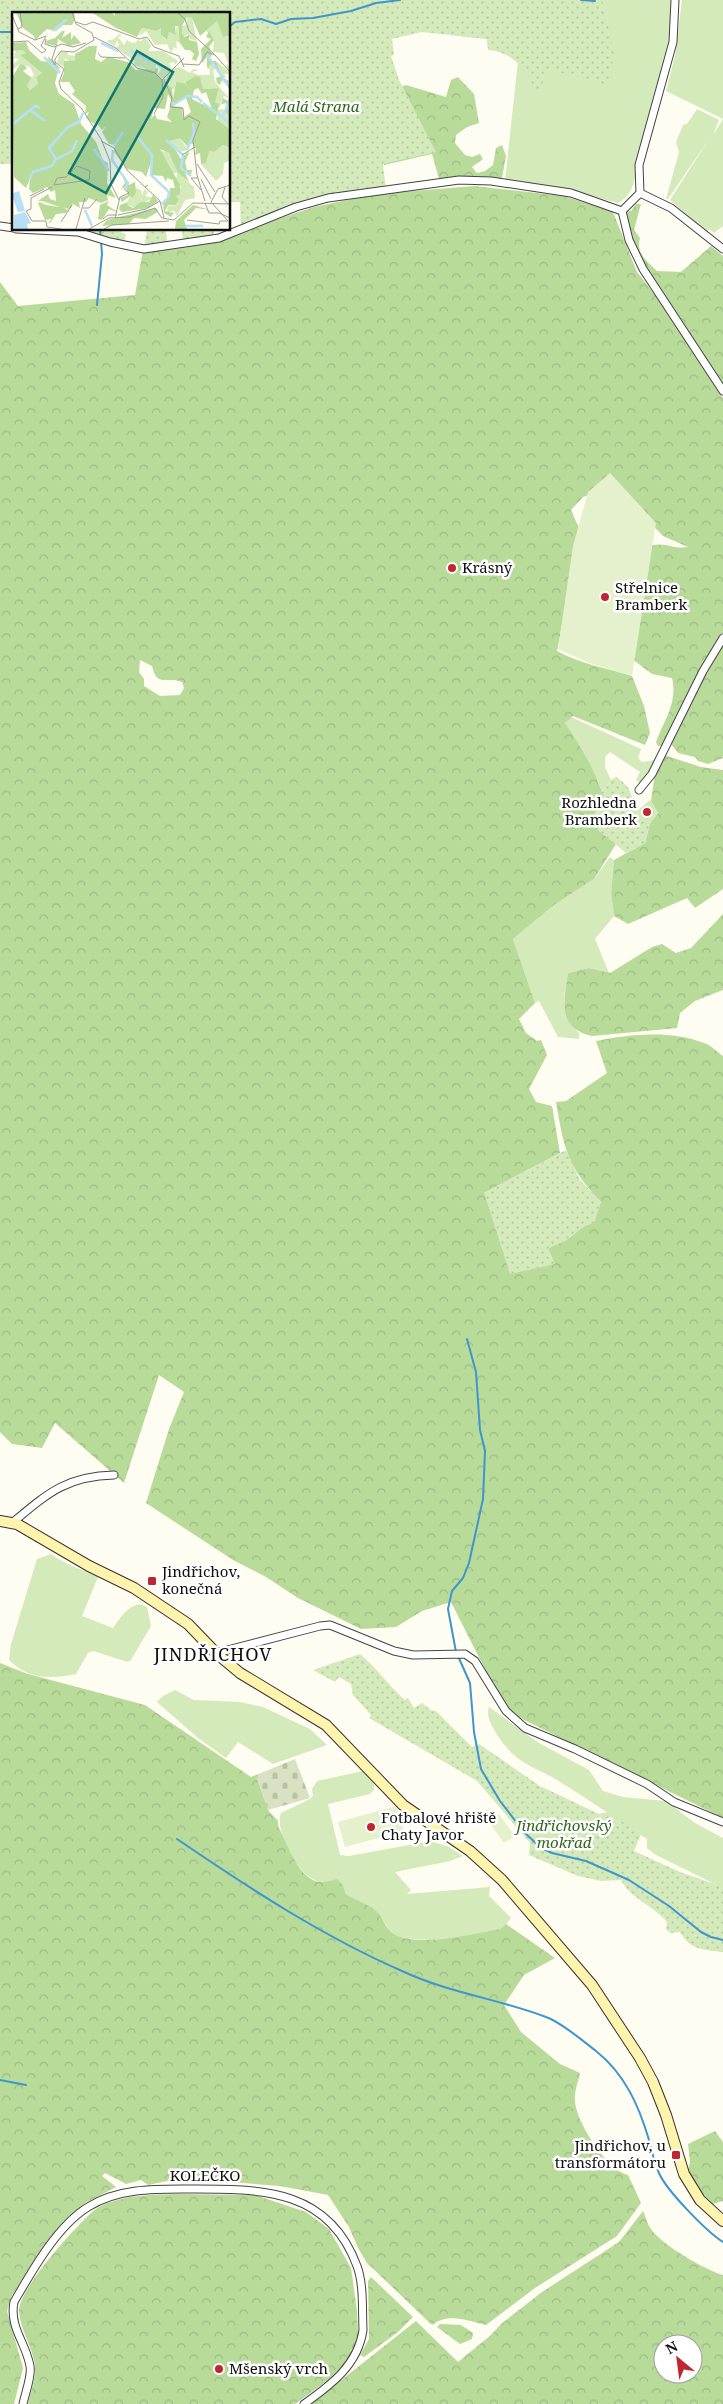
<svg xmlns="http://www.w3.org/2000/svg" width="723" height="2404" font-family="'Noto Serif',serif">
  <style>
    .grass { fill: #d4eabb }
    .forest { fill: url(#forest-crowns); fill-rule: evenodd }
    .cemetery { fill: url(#cemetery-stones) }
    .park { fill: url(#park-dots) }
    .pitch { fill: #e5f1cd }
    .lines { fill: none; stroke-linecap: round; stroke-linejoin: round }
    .stream { stroke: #3d97ce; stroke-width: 2 }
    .street-casing { stroke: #434343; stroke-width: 9 }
    .secondary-casing { stroke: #323232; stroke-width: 12 }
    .street { stroke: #fff; stroke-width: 7 }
    .secondary { stroke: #fff4ad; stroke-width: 10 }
    .poi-dot { fill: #c12630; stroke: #fff; stroke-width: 2 }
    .labels { text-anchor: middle; stroke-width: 5; stroke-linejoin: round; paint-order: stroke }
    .park-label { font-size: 15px; font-style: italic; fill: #2f691e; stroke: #fff }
    .poi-label { font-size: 15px; fill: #101010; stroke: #fff; text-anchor: start }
    .street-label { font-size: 15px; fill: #101010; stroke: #fff }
    .quarter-label { font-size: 18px; letter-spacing: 1px; fill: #101010; stroke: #fff }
    .inset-river { fill: none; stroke: #b6e0f7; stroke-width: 2.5 }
    .inset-road { fill: none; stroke: #9f9e98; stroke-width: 1 }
    .view { fill: #0f766e; fill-opacity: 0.15; stroke: #0f766e; stroke-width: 2.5 }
    .inset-edge { fill: none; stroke: #101010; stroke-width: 2.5 }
  </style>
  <defs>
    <pattern id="forest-crowns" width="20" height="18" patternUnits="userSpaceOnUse" patternTransform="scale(1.25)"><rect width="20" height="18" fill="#b8db9a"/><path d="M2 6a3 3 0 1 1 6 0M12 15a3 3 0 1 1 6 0" fill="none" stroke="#9dbb84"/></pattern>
    <pattern id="cemetery-stones" width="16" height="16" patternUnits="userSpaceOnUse" patternTransform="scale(1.25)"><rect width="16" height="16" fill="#d8e2c2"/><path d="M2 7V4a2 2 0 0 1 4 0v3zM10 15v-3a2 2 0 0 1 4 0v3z" fill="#b8c1a6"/></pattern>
    <pattern id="park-dots" width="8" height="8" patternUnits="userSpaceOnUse" patternTransform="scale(1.25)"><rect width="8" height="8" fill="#d4eabb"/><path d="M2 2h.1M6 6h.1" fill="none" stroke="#b5c8a0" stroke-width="1.8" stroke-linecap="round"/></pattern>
  </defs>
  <rect width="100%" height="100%" fill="#fffcf2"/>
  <path class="grass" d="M507,0H671L669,48L636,166C635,182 633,193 619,203L574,192L505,181L518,61L502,52L488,50L487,39L451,35Z
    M682,0H723V226L714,233L709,229L707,233L670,200L709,139L668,199H666L679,152L676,142L683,125L687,124L697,109L719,120L713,135L723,119L666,91L675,56Z
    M571,717L641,749L638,758L642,762L656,760L651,772L640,783L636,780L640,772L610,752L605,757V767L611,780L602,792L598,781L565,723Z
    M610,857L614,860L611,893L614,916L595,939L609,973L589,968L568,973C564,999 558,1013 579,1033V1039L558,1037L539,1001L535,1003L513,939L554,905L594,879Z
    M51,1554C66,1565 81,1569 98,1577L82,1616L113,1628C120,1618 132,1598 147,1607L151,1626L131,1660L128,1662L93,1651L88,1653L76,1674C51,1679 29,1680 9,1660L11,1644L37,1559Z
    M175,1690L194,1700L240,1702L263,1707L310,1729L327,1745L273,1764L238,1742L226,1758L198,1738L157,1702L163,1696Z
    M489,1707L539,1743L589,1770L603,1791L623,1797L666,1801L695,1823L723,1838V1888L656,1855L647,1848V1839C617,1819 588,1799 557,1780C544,1772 526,1766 514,1755C505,1747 483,1720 489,1707Z
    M363,1771L374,1784V1790L370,1794L328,1804L340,1855L349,1856L431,1841L449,1847L463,1856L450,1861L395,1872L411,1890L407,1894L490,1887L489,1896L511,1918C508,1922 505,1926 500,1929C482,1937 416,1944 398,1936C387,1931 386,1922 378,1914C371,1905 356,1901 346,1894L343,1885C333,1884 322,1884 313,1879C297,1872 274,1829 281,1813L310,1799L313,1796L312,1789L317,1781Z"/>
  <path class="forest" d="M458,77L474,94L479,123L467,127L456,135L455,143L465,155L472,157L480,154L483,159L472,167L477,173L485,171L493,165L496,148L502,145L506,156L502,178L439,179L432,154L384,165L380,157L394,90L406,85L446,97L451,80Z
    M475,186L564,196L613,212L637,272L667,310L723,398V633L694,681L662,746H658L656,742C664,720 678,703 672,678L652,674L624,653L647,547C668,540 670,550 688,547L663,536L615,486L583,497L571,510L579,528L577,550L557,651C581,664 606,668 632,676L644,706L650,733L645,745L573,716L565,723C581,747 595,770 604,798L595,814L598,830L616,844L594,879L554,905L513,939L535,1003L519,1019L526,1033L537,1041L541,1040L547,1055L529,1089L536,1102L552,1106L560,1153L484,1193L555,1264L548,1249C554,1244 560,1244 566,1240C581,1231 591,1216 601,1202C567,1166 564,1149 556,1102L566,1101L607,1073L596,1041C630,1034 671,1030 704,1043C711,1045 717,1052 723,1056V1818L506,1711L451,1602L422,1611L396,1627L361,1629L298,1598L266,1577L233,1560L146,1503L169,1429L184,1392L159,1375L124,1483L55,1423L42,1448L12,1444L0,1432V282L18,306L135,295L143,250L209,242L314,207L375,194ZM140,660L152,666C157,688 167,676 182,682L184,688L180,695L160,696L144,686V679L139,672Z
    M636,204H641L634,230L640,238C635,253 648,262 657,271L681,272L711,246L723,256V386L706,364L673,307L644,266L625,220L626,211H631Z
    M723,643V758L708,764L698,761L695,757L678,753L671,744L690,702Z
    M664,755L701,767L723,770V889L695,908L687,898L628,924L614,916L611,893L614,860L645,843L650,823L658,813L651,801L655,773Z
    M723,914V990L695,1001L680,1013L677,1028L592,1036C556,1028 564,1000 568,973L589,968L610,973L652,947L662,944L676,953L691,948Z
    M0,1663L28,1674L145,1705L251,1777L256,1775L268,1810L278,1821V1826C287,1843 300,1883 322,1882C327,1882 333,1880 337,1879L343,1885L346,1894C356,1901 372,1905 379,1914C385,1922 386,1930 396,1935C419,1947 475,1934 500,1929L506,1924L555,1958L524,1975L504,2005L521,2032L560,2064L580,2073C578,2082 574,2092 575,2101C576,2122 607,2170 628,2175L641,2203L617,2236L535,2288L486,2325C468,2321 449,2312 432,2325L367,2263L358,2248L349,2227L328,2195L280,2186L181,2178L148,2185L141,2180L126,2184L105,2173L102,2176L116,2187L85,2203L58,2231L42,2249L11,2297L7,2311L23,2368L14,2404H0Z
    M715,2131L723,2142V2201L713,2204L696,2186L688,2170L690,2162L688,2144Z
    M179,2194L255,2195L306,2212L329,2229L351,2268L357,2311L358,2336L345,2368L295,2404H28C30,2393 36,2378 35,2366C33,2347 20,2330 19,2311C19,2288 74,2229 91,2213C96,2208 104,2204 111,2202C133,2194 156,2195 179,2194Z
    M643,2211C646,2217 647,2224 651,2229C659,2243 707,2271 723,2275V2404H311L416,2321L458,2362L491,2335L501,2324L542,2292L619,2242ZM663,2344H693V2374H663Z
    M371,2277L413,2317L398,2332L364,2357L360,2355L369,2339L368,2281Z
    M440,2324L461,2325L473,2333L472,2339L460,2344L437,2327Z"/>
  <path class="cemetery" d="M295,1759L310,1798L268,1810L256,1775Z"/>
  <path class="park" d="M0,0H602L614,51L610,85L549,70L538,93C523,69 518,55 488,49L487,39L422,32L392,39L394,55L391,56L399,80L436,152L383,164L386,190L329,194L241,227L240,202H229V14H14V164H0Z
    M62,229H122L121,233L126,234L124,244Z
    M147,229H177L166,230L167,244L144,247Z
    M182,229H214V236L183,241Z
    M616,777C636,790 628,796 638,810L650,800L658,813L650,823L645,843L626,853L598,830L595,814L604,798L602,792L611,780Z
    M566,1150L580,1180L601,1202L594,1223C582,1226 577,1232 566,1240C560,1244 554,1244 548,1249L555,1264L510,1274L484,1193Z
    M360,1654C377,1668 388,1685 405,1700L408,1698L414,1708L422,1703L431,1710L436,1711L472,1747L479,1744L540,1786L599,1814L608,1812L641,1834L634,1851L680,1872L723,1887V1952C704,1950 690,1950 680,1932L670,1933L666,1929L667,1922C654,1906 630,1898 621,1880L601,1881L578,1876L529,1855L530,1843L477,1781L369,1718L371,1715L353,1695L351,1684L339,1677L335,1682L313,1670Z"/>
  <path class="pitch" d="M610,473L656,523L632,676L589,663L558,649L573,546L588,492Z
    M396,1806L404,1831L345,1847L338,1822Z
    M499,1814L515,1836L504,1843L488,1821Z"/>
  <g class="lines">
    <path class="stream" d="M581,0L595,1
      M229,27L235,22L261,19L276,24L291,19L313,18L351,11L376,3L400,0
      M0,32H14
      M97,305L102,254L100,229
      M456,1652L448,1609L452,1591L463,1578L469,1563L483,1499L485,1451L480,1430L476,1372L467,1339
      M458,1656L470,1683L474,1732L481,1769L500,1801L524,1832L541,1848L552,1853L586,1861L629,1880L669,1906L701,1932L711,1937L723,1940
      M177,1839C249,1888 322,1936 402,1971C449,1993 499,1999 546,2017C561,2022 583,2041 596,2051C625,2074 639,2106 649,2140C652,2151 654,2163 659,2173C666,2190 707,2232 723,2242
      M0,2080L26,2085"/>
    <g class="street-casing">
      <path id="street" d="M640,193L622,211L629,240L643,269L723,391
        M640,193L639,165L673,42L675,0
        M640,193L671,208L723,249
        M0,226L14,228
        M16,229L78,232L110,242L144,249L219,238L296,207L328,198L459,180L491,181L571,193L622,211
        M639,790L652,774L703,671L723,638
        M12,1523C47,1494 66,1476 114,1475
        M216,1653L320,1626L330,1625L394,1651L413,1655L465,1654L475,1661L506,1711L525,1728L575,1749L647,1784L674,1802L723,1822
        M23,2404C25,2393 32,2377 30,2366C26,2343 9,2327 14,2302C32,2271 57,2226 88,2207C120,2187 160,2189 196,2189C264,2189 329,2190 357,2266C364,2285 362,2310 363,2330C358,2365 331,2385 304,2404"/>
    </g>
    <g class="secondary-casing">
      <path id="secondary" d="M0,1521L17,1524L89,1566L134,1588L188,1624L216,1653L240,1673L326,1725L403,1805L470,1851L502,1880L592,1985L640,2058L653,2082L666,2115L684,2174L700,2200L723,2221"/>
    </g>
    <use href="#street" class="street"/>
    <use href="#secondary" class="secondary"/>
  </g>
  <g class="poi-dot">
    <circle cx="452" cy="568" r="5"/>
    <circle cx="605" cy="597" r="5"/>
    <circle cx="647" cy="812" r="5"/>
    <rect x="147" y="1576" width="10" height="10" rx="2.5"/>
    <circle cx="371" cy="1827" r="5"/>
    <rect x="671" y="2150" width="10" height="10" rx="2.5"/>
    <circle cx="219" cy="2369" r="5"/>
  </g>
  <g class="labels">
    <g class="park-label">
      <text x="316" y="112">Malá Strana</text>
      <text x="564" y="1831">Jindřichovský<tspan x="564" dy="17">mokřad</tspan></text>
    </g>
    <g class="poi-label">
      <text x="462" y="573">Krásný</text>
      <text x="615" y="593">Střelnice<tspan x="615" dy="17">Bramberk</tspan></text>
      <text x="637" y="808" text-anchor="end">Rozhledna<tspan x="637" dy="17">Bramberk</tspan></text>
      <text x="162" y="1577">Jindřichov,<tspan x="162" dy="17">konečná</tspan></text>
      <text x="381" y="1823">Fotbalové hřiště<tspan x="381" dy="17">Chaty Javor</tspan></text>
      <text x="666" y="2151" text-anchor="end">Jindřichov, u<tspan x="666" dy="17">transformátoru</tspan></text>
      <text x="229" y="2374">Mšenský vrch</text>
    </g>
    <g class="street-label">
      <text x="205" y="2181">KOLEČKO</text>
    </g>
    <g class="quarter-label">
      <text x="213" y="1661">JINDŘICHOV</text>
    </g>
  </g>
  <g transform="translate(12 12)">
    <rect width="218" height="218" fill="#fffcf2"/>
    <path d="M175,5L180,6L185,29L178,27L176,22L171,25L169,14L175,13ZM205,9L213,25L217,24L216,51L212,41L201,40L202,29L198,21L193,19ZM164,13L170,32L164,29L165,37L162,35L159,41L155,32L143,33L134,19L127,24L130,16L143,19L149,16V23L154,28L157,20L164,22ZM107,22L110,23L106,25L112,33L115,28L123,33L125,28L129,29L133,25L139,34L136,39H151L166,49L163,53L162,50L158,51L159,58L167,55L178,61L181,57L187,58L180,60L186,63H198L197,53L205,50L216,59L214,54L216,52L217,62L210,63L204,55L201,59L203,70L217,86L212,84L207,96L203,89L207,76L191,77L185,64L171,71L164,70L162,78L160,77L153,68L156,63L151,67L145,63L149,57L147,54L158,53L157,48L145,51L143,55L121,53L123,49L104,36L107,33L105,28L103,34L94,29L102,27ZM4,37L11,38L14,41L8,43L30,61L24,65L26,72L18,78L14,72L19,66L11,60L20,65L22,63L18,55L8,52L0,58V53L7,47L0,46L3,44L0,39L3,42ZM48,40H56V43L63,44L64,49L57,50L53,46L52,55L45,51ZM205,98L211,97L217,105V117L206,111ZM192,108L200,126L193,130L189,128L187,139L186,121L194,116ZM161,126H168L176,138L168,140L158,130ZM210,133L217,136V149L212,151L211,162L204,169L189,152L197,139L202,140ZM149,139L156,140L160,145L165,143L166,147L162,149L166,161L182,175L183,186L173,188L165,204L162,199L156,200L155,198L156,194L165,193L167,188L164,184L169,175L164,169L165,161H161ZM124,176L129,178L130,183L133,177L136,180L133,184L141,186L122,195L114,193L118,184L121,186Z" fill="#d4eabb"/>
    <path d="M0,0H62L63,8L60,13H51L44,19L35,17L23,28L22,24L11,16L5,2ZM79,0H99L103,4V0H217V24L211,25L205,9L188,24L180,6L175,5L170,14V21L172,25L177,23V28L185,30L187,42L184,49L180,47L182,42L178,38H173L168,31L166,14H163L164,23L157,20L155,28L149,23V16L144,19L130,16L125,25L104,16ZM50,19H53L50,26L59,20V28L62,23L69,31L57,34L46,27L45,34L35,32L34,29L43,26ZM197,19L202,28L197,35L200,42L197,49H204L209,63L214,64L211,66L217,69L215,73L210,68L208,73L205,71L204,66L209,64L202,52L197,53V57L195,55V45L190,51L189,37L199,27L194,25ZM14,30L17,38L29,49L37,50L36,44L47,55L43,71L47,82L62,92L69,112L84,130L91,148L96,151L95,171L104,186L95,183L96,188L89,191L77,186L74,190H67L68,196L61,192L57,197L51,195L56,198L54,201L44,202L39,210L35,212L40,207L33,208L26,191L28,190L34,193L48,195L30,189H26L36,182L38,187L44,189L43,178L39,180L35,175L21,181L17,177L18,167L14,176L2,165L0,66L8,52L12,53L15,56L11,59L19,66L15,73L18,78L26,72L24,65L30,61L8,43L14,41L11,38L0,39V31ZM77,34H85L83,47L89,50L96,45L116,50L123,58L146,56L145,63L160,76L161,87L164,70L173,71L177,78L173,70L184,64L188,65L191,77L207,76L203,90L209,93L211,86L216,89L217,105L213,99L214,91L207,93L204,107L217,117V141V136L211,133L202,140L197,139L194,151L189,152L188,141L183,143L184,137L181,132L177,131L176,135L168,126L158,129L169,147H170L171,144L176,140L177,141L173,150L175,158H180L179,163L173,161L177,170L166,161L157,141L148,137L168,173V182L164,184L167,188L164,193H156L153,199L162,201L159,205L152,201L151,191L158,183V176H163L161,168L155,166L154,170L151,164L139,163L140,147L134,165L130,160L115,157L102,140L103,133L97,132L90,120L94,114L90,118L84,110L82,112L74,106L77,100L73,102L74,94L60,82L63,79L57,70H48L52,61V49H63V42ZM186,76L190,82L194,80L200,97L180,87L182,78ZM156,82L160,90L155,105L160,110L145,107L143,102L139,107L142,96L153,97ZM174,86L179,100L171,106L170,95L161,94V90L163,92ZM111,166L117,173L123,170L124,180L121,186L118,184L110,190L108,186L116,183L114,175L109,177L113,171ZM141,183L146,189L136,196L110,200L107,197L108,193L116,190L115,193L121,196L129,190H137ZM97,189L95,193L107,201L97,197L90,208L86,207L88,193ZM181,193L198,198L184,196L172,208L175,217H163L164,209ZM144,196L146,200L134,207L122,206L117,212L90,214L95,208Z" fill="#b8db9a" fill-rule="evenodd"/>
    <path d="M122,30L146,44L152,40L157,43L159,48L153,61L144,52L143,59L121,53L123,49L108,38Z" fill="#d4eabb"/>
    <path d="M1,166V181L7,179L13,199L6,200L0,184ZM13,200L19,211L15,212L16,217H2V203Z" fill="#b6e0f7"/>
    <path class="inset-river" d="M41,19L55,7M89,31L106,39M118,39L155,56M195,43L218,76M32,45L48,61M191,91L218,111M161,93L175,84L185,85L190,90M18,98L33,109M211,104L218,87M0,113L23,94L28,96M126,125L140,143L139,163L157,180L156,186L150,192M154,128L171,143L169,156L179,164M102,134L111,120M82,137L97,159M101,138L100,148L116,171L113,177M175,138L182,121L181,111M45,147L60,139L65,128M17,168L21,160L40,154L44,147L37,136L56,115L67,110L71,101M73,198L80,214M173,214H191"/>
    <path class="inset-road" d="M165,0L173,7L177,19L202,42M0,3L7,20L23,28L34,24M64,10L73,13L81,10L127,27L135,25L142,35L167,44L172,55M6,17L10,15L8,0M82,25L104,36L125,56L143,61L150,68M34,27L33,32L42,35L50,32L61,35L74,31M0,30L16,29L30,41L34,38L29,34L34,24M44,35L40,47L43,53V47L49,39L62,40L82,28L80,21L64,12L60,0M86,41L89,45L113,46M43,50L52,57L47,70L49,77L70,97L89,127L98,149L99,172L107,188M170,52L187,53L195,40L203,43L218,60M152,67L160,86L158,95L171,96L172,108L177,104L188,110L181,128L185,163L193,189M150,68L172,46M142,102L151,85L150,68M89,129L102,136L115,158L133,175M170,143L183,135M185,152L203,180M65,154L78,159L77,168L42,173L45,166L54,165ZM186,166H179L189,178M189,167L199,187M136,173L133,175L148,189L152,206M213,175L210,185L216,192M18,184L32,177M19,186V197L14,199L20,209H34L35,215L49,217M19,186L40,175M193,191L197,201H207L218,206M71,196H77L85,187M134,197L148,189M106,203L134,197M103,206L108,185L117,181L112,177M91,207L96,203H105M175,208L207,212M49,210L60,193M207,212L208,209H216L199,190L206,177L218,173M64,217L73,186M77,217L97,206L117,205L143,196L150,206L162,208L181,191L218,192M92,217L100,213L157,209"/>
    <path class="view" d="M125,39L161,60L94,181L57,161Z"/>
    <rect width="218" height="218" class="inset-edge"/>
  </g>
  <g transform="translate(678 2359) rotate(331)"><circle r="24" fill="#ffffff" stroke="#9f9f9f"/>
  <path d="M0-4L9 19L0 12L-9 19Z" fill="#c12630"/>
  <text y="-8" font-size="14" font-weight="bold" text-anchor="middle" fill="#101010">N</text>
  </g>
</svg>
